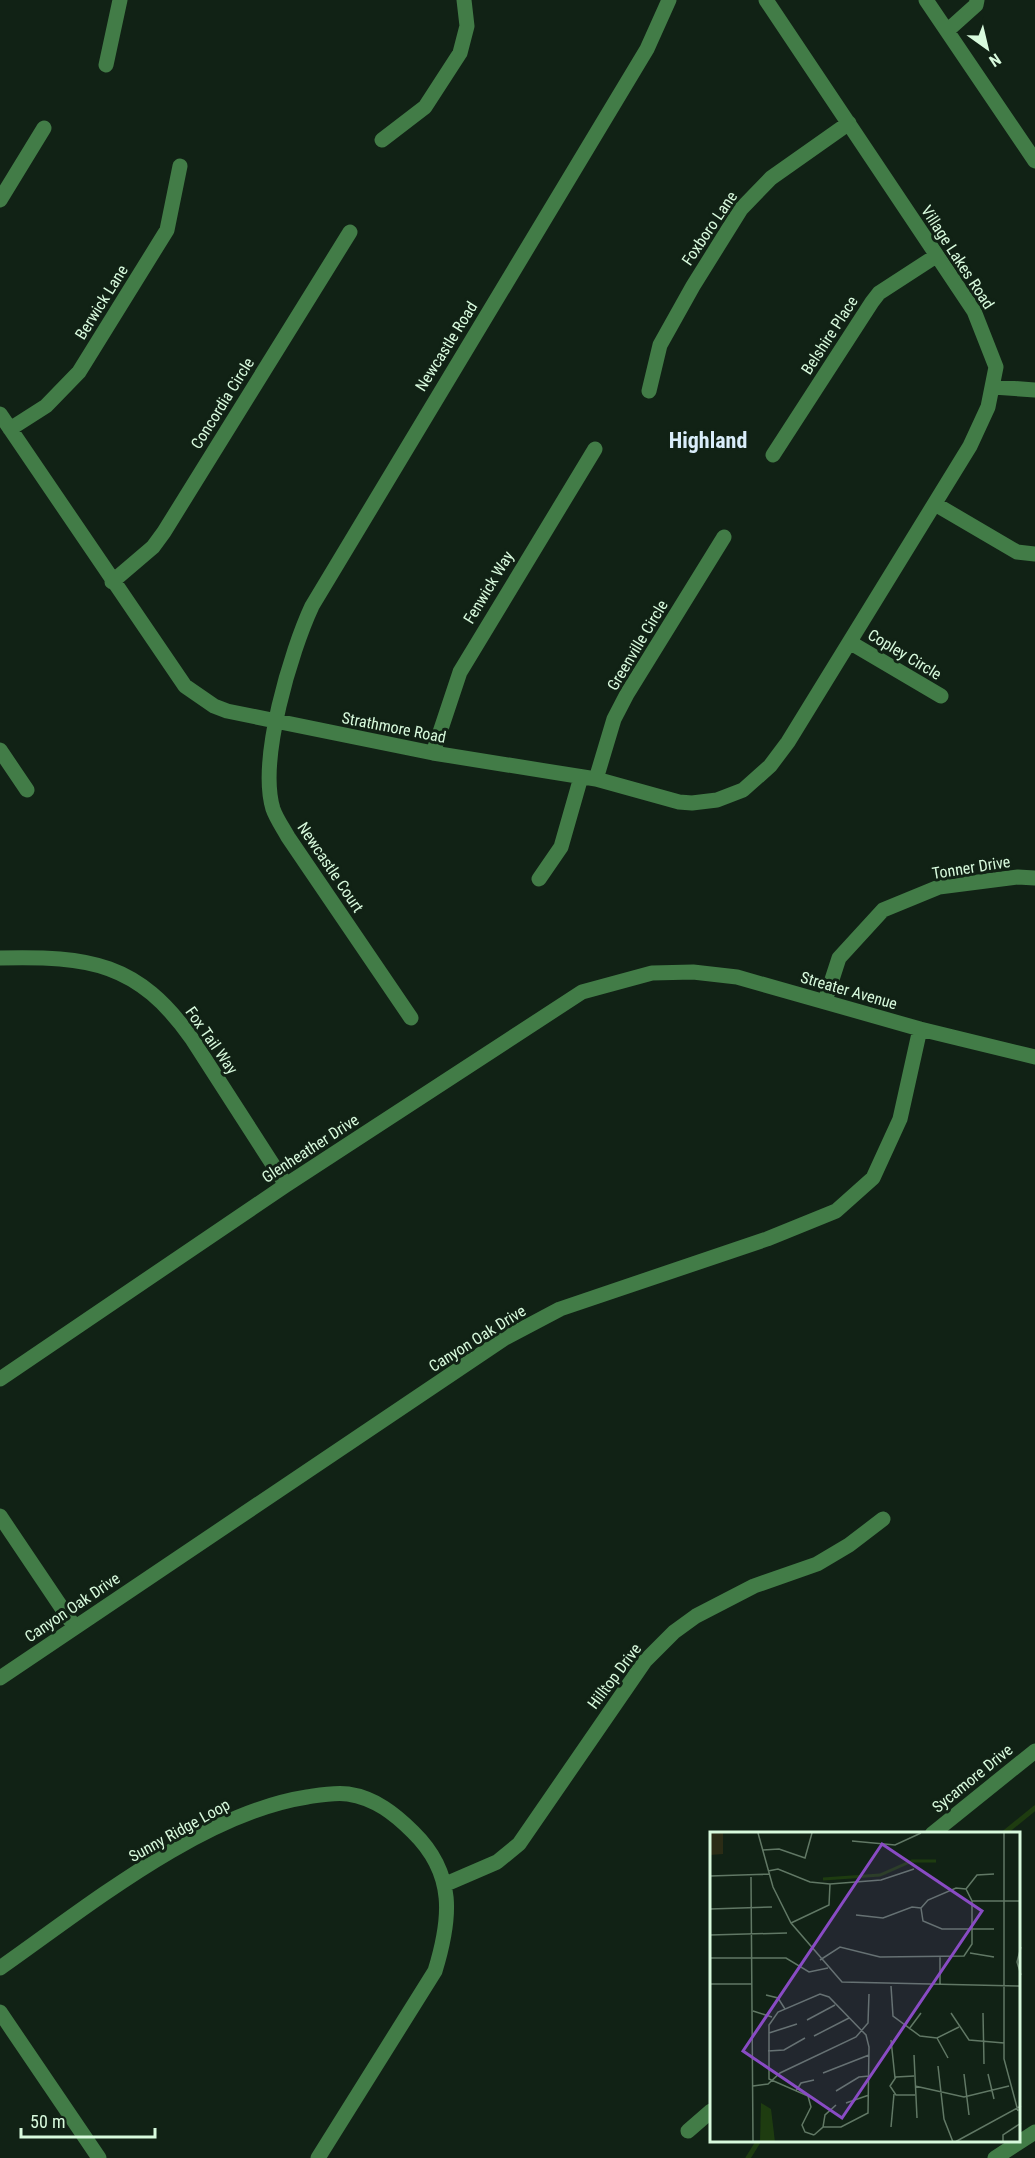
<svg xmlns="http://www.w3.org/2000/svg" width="1035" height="2158" font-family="'Roboto Condensed',sans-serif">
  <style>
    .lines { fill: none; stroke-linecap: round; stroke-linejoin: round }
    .stream { stroke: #1e3c10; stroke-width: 5 }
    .minor { stroke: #427c47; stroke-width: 15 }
    .labels { text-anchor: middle; stroke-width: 6; stroke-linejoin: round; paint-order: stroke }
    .street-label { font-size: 16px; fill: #d8fadd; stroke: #112215 }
    .district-label { font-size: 22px; font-weight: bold; fill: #d9edfa; stroke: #112215 }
    .inset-river { fill: none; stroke: #1e3c10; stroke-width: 3 }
    .inset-road { fill: none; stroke: #617865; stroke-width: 1.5 }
    .view { fill: #894bc4; fill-opacity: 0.15; stroke: #894bc4; stroke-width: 3 }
    .inset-edge { fill: none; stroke: #d8fadd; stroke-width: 3 }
  </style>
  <rect width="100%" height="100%" fill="#112215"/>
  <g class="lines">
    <path class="stream" d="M1003,1834L1035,1808
      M748,2158L758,2142"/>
    <path class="minor" d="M926,0L1035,161
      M947,31L976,5L977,0
      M106,65L120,0
      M382,140L425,107L460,53L467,26L464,0
      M0,200L44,128
      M993,387L1035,390
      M649,391L660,345L693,286L741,209L771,178L849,123
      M0,414L185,686L214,706L227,711L433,753L596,779L679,802L692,803L717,800L743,790L770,766L788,742L970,446L988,407L996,367L974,311L766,0
      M10,429L46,406L79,372L167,230L180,166
      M773,455L872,302L879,293L936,256
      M935,504L1017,552L1035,554
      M112,582L153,547L164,532L350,232
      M851,643L941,696
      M0,750L27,790
      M433,753L460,672L595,449
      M596,779L614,719L627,694L724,537
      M539,879L561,847L581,777
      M0,958C89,956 138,962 192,1039L286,1185
      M825,1001L839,958L883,910L939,887L1018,877L1035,878
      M411,1018L288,837C283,828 276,818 273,809C258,760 291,651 312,606L647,49L669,0
      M0,1379L286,1185L582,992L652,973L693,972L737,977L920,1029L1035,1057
      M0,1516L74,1626
      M0,1678L505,1338L560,1309L767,1239L836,1211L873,1178L900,1119L920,1029
      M932,1834L1035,1751
      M446,1884L497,1862L519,1844L645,1661L674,1632L696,1616L754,1586L817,1564L849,1545L883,1519
      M0,1968C87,1907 202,1813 307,1797C320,1795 335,1792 348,1794C375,1798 395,1814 413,1832C456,1874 451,1919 435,1971L318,2158
      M0,2012L99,2158
      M688,2131L711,2111
      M995,2158L1035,2132"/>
  </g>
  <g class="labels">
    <g class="street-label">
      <text transform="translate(709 228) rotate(-56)" y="6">Foxboro Lane</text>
      <text transform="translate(958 257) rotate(57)" y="6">Village Lakes Road</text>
      <text transform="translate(101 302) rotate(-58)" y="6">Berwick Lane</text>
      <text transform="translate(829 335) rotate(-57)" y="6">Belshire Place</text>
      <text transform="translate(446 346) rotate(-58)" y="6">Newcastle Road</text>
      <text transform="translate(222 403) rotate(-58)" y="6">Concordia Circle</text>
      <text transform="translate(488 587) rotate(-59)" y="6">Fenwick Way</text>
      <text transform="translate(637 645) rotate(-59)" y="6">Greenville Circle</text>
      <text transform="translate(905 654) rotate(31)" y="6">Copley Circle</text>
      <text transform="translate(394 727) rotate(11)" y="6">Strathmore Road</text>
      <text transform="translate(331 867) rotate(56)" y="6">Newcastle Court</text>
      <text transform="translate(971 867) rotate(-9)" y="6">Tonner Drive</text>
      <text transform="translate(849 990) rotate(16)" y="6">Streater Avenue</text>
      <text transform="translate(212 1040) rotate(55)" y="6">Fox Tail Way</text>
      <text transform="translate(310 1148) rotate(-33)" y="6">Glenheather Drive</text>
      <text transform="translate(477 1338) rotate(-32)" y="6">Canyon Oak Drive</text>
      <text transform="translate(72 1607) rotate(-34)" y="6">Canyon Oak Drive</text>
      <text transform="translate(614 1676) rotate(-53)" y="6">Hilltop Drive</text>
      <text transform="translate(972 1778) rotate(-39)" y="6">Sycamore Drive</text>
      <text transform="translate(179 1830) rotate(-29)" y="6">Sunny Ridge Loop</text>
    </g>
    <g class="district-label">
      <text x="708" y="448">Highland</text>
    </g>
  </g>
  <g transform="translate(710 1832)">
    <rect width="310" height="310" fill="#112215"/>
    <path d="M0,1H13V22L0,23Z" fill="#2b2c15"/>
    <path d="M51,271L61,277L65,310H50Z" fill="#1e3c10"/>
    <path class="inset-river" d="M113,47L170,43L202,29H226"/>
    <path class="inset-road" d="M48,1L63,55L81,91L132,150L311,154M294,1V227L308,279M142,9L185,13L211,1M53,18L69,17L95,26L102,1M58,39L68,37L100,50L120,52L171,48L204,37M0,44L59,42M41,45L43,310M256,57L246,56L218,68L211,76L213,89L232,97H284M256,57L267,43L284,42M262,69H311M0,77L62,75M146,83L173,86L202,75L211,76M81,91L119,73L120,52M0,103L77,101M311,115L307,130L311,143M260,121L284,125M0,126H76L99,140L118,136M110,128L130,115L170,125L254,124L262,112V69L256,57M0,152H42M230,153V125M181,154L183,184L210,204L227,206L249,195M56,163L68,166L75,177M43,179L62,185M241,181L259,208L294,211M273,181L274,232M97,188L125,173M199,197L211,181M59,201L87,192M104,204L139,186M227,206L238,226M181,208L185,246M58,219L74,218L95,206M204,223L207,286M228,234L234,287L243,310M113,241L159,223M254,242L259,283M278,242L284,267M204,244L186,245L180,254L186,263H205M43,254L58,252L70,241L146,205L158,191L159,162M205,254L254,265L299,254M86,259L91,251L104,248M126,259L149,245L159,244M136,271L159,263M181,295L184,262M104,303L95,300L92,293L101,275L98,264L59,247V193L68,180L110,162L119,165L156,203L159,215L158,281L131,295H113M104,303L113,295L115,283L126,273M245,310L311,274M293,310V303L311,291"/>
    <path class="view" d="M172,12L272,79L132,286L33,219Z"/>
    <rect width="310" height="310" class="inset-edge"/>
  </g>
  <g transform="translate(987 48) rotate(146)" stroke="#112215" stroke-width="4.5" paint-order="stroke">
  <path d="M0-4.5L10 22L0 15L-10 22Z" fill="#d8fadd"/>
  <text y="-9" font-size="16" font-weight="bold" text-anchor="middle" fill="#d8fadd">N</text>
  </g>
  <path d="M21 2128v9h134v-9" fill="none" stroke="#d8fadd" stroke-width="3"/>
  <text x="30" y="2128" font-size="18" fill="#d8fadd" stroke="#112215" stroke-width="4.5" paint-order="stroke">50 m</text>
</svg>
